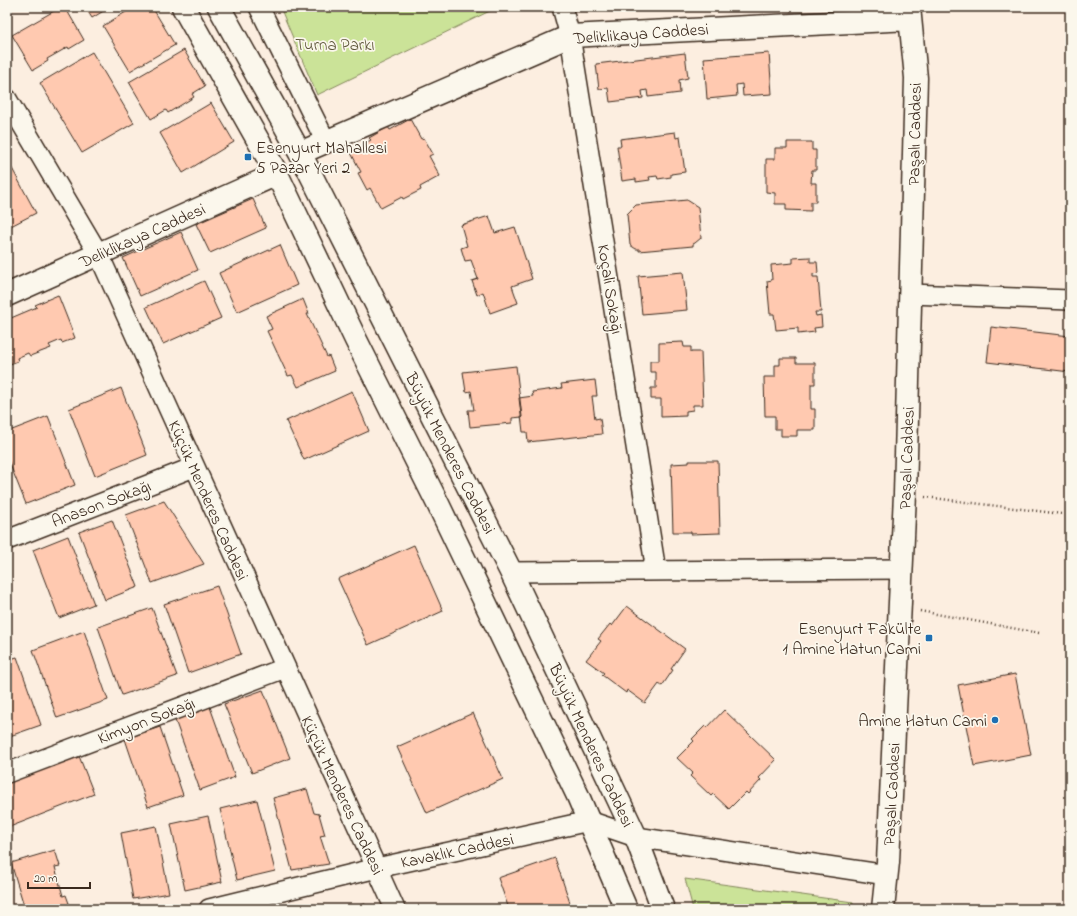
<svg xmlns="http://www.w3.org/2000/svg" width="1077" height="916" font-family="'Indie Flower',sans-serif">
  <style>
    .green { fill: #cbe398; stroke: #83865b }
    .building { fill: #ffc9b0; stroke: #3b2a1e }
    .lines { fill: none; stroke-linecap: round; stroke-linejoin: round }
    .minor-casing { stroke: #3b2a1e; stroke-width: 22 }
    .tertiary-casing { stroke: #3b2a1e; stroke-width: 25 }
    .path { stroke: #3b2a1e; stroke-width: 2.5; stroke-dasharray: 1 3; stroke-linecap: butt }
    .minor { stroke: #fbf7ec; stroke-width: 19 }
    .tertiary { stroke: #fbf7ec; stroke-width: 22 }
    .poi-dot { fill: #1f6fb2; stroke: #fbf7ec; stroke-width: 1.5 }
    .labels { text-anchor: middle; stroke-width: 3.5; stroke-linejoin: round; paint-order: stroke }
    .street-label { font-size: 17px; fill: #3b2a1e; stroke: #fbf7ec }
    .park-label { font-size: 17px; fill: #5f583c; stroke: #fbf7ec }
    .poi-label { font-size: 17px; fill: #3b2a1e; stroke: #fbf7ec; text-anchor: end }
  </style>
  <rect width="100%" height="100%" fill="#fceee0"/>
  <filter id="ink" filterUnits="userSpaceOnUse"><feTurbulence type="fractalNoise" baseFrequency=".025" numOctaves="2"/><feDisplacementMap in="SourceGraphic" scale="8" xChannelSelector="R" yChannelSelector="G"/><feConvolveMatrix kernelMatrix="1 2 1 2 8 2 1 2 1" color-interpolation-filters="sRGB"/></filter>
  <g filter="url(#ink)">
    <path class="green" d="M280,7H498L317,95Z
      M685,879L853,902V909H693Z"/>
    <path class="building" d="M61,7H65L84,40L69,49L68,47L47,59L48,61L33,70L12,35Z
      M85,7H110L92,18Z
      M134,7H152L175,45L130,71L103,26Z
      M184,50L205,86L192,94L194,97L168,113L166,110L151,119L129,82Z
      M92,52L134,123L82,153L40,83Z
      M685,53L688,78L679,80L680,93L648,97L647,90L642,91L643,98L610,102L608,88L599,89L596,64Z
      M769,53L772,94L743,96L742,84L736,85L737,96L707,99L704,58Z
      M211,103L234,142L183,173L160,133Z
      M410,119L421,139L424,138L433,154L429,156L440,176L420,187L421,190L403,199L402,197L381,208L370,188L367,190L358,173L361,172L350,151L371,140L369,138L388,127L390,130Z
      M675,132L676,138L680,137L685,172L671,174V177L658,179L657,176L649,177L650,180L636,182V179L622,181L617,146H621L620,139Z
      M787,142H812V150H816V170H812L811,183H816V202H811V211L786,210V204H775V193L766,192V159H775V148H787Z
      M8,161L36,213L7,228V162Z
      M253,199L266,228L210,253L196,224Z
      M687,200L698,207L701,238L695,243L693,244V246L639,251V249H636L630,245L627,214L636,205Z
      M489,216L495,233L515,227L532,279L512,286L518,303L490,313L483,292L477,295L472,281L478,279L471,260L465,261L461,248L467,246L461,225Z
      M181,232L198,270L140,296L123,258Z
      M280,245L297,285L237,312L219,273Z
      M810,257V262H817L818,273L813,274V277H818L821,312H815L816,316L821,315L822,327L814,328L815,332L798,334V328L776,330L774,314H770L767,281L772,280L771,265L793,263V258Z
      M683,272L687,310L642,314L638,276Z
      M204,281L221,318L163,344L146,307Z
      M58,295L75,338L62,343L61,340L49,345L51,348L30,356L28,353L17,358L18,361L7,365V316L10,315L11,318L37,307L35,305Z
      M303,299L309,314H307L327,357L329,356L335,371L298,387L292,375L288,376L267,331L272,329L266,316Z
      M991,327L1070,336V372L987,362Z
      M683,342L684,347H691V352H701L703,405H693V410L686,411V416L661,417V399H651V388H656V372H650V361H659V343Z
      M780,358H796V363H815V384H811V409H815V430H797V436H781V429H775V416H765L764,377H775V365H780Z
      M516,366L522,417L512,418V423L470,427L468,410H474L471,391L466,392L463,372Z
      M595,380L597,396H592L595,419L600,418L602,434L528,442L527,432H523L519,398L533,396L532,392L562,388L561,384Z
      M121,388L147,455L95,476L69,409Z
      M352,391L369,431L304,460L286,421Z
      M48,416L75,485L26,504L7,457V432Z
      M689,461H718L720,533L691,534V532H673L671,464L689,463Z
      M164,501L204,564L152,583L126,515Z
      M112,520L138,587L105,600L79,532Z
      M68,536L94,604L59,618L33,550Z
      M414,545L443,611L368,645L338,579Z
      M217,586L241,654L188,673L164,604Z
      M627,606L685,649L671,669L673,670L662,686L659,684L645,703L627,690L626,693L602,675L604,673L586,660L601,641L598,639L610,624L612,626Z
      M152,608L177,676L122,695L98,627Z
      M84,631L108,700L57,718L33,650Z
      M17,657L41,725L7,737V660Z
      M1015,674L1031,755L974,766L958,685Z
      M263,690L290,758L252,773L224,704Z
      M210,707L235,777L200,790L175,720Z
      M724,710L776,760L759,778L761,780L748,794L746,792L729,809L713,794L711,796L690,776L693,773L677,758L694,741L692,739L705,726L707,728Z
      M473,713L503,779L427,813L397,747Z
      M160,727L183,795L148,807L125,739Z
      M77,751L94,794L7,828V778Z
      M307,789L314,813L319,814L325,835L320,836L329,864L292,870L273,798Z
      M257,800L275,871L237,880L220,809Z
      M208,816L222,882L185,890L171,824Z
      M156,826L169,893L133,899L121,833Z
      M55,850L60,866L55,867L63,896L66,895L71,909H25L11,863Z
      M555,858L572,909H509L498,878Z
      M365,904L367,909H346Z"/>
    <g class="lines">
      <g class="minor-casing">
        <path id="minor" d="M259,7L326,142
          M562,7L570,36L656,571
          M7,99L99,255L395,909
          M910,294L1070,300
          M7,540L194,467
          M511,572L902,569
          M7,773L285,668
          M209,909L377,868L589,821L636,837L887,875"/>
      </g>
      <g class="tertiary-casing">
        <path id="tertiary" d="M183,7L277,174L356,340L438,504L578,796L626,909
          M219,7L300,153L511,572L636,837L663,909
          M300,153L570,36L910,19
          M7,295L277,174
          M883,909L888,862L905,494L916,78L909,7"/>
      </g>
      <path class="path" d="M925,497L1062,514
        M920,611L1039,633"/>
      <use href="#minor" class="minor"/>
      <use href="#tertiary" class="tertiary"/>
    </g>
  </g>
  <g class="poi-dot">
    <rect x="244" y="153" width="8" height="8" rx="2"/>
    <rect x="925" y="634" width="8" height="8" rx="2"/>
    <circle cx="995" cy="720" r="4"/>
  </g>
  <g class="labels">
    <g class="street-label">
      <text transform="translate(641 33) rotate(-4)" y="6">Deliklikaya Caddesi</text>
      <text transform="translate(914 134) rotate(-89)" y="6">Paşalı Caddesi</text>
      <text transform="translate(142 235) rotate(-24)" y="6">Deliklikaya Caddesi</text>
      <text transform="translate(611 289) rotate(81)" y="6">Koçali Sokağı</text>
      <text transform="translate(451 453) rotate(63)" y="6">Büyük Menderes Caddesi</text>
      <text transform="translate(906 458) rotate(-88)" y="6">Paşalı Caddesi</text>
      <text transform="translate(209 500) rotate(66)" y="6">Küçük Menderes Caddesi</text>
      <text transform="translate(101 503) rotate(-21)" y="6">Anason Sokağı</text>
      <text transform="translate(146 720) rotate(-21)" y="6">Kimyon Sokağı</text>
      <text transform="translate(592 745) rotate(65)" y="6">Büyük Menderes Caddesi</text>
      <text transform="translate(891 794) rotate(-87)" y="6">Paşalı Caddesi</text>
      <text transform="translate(343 795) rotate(65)" y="6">Küçük Menderes Caddesi</text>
      <text transform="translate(457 850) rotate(-12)" y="6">Kavaklık Caddesi</text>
    </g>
    <g class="park-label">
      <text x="335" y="50">Turna Parkı</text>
    </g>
    <g class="poi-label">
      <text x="256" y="153" text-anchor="start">Esenyurt Mahallesi<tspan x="256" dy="20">5 Pazar Yeri 2</tspan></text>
      <text x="921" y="634">Esenyurt Fakülte<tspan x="921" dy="20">1 Amine Hatun Cami</tspan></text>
      <text x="987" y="726">Amine Hatun Cami</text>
    </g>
  </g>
  <rect width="1077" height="916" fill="none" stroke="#fbf7ec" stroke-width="24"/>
  <rect x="12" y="12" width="1053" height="892" fill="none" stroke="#3b2a1e" stroke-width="1.5" filter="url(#ink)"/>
  <path d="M28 882v6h62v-6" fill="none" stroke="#3b2a1e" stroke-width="2"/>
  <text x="34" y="882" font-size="12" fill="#3b2a1e" stroke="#fbf7ec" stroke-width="3" paint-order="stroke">20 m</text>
</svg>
